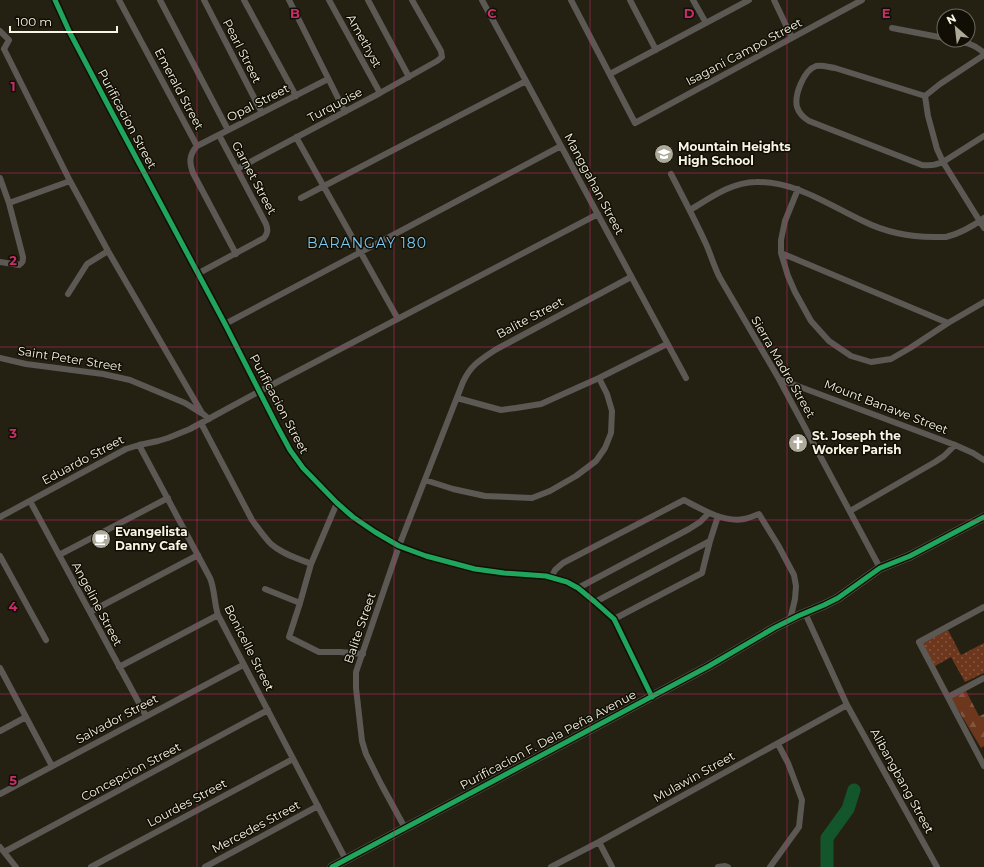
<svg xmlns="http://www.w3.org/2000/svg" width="984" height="867" font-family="Montserrat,sans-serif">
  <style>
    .grass { fill: url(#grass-dots) }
    .forest { fill: url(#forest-firs) }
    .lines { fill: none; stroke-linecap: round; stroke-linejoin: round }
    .river { stroke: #14562c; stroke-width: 13 }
    .street { stroke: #5c5954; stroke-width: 6 }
    .secondary { stroke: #605c53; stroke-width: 9 }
    .cycleway-casing { stroke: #110f05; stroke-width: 8 }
    .cycleway { stroke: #20a55d; stroke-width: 5 }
    .grid { fill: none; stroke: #c72e69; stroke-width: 1; stroke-opacity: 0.55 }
    .labels { text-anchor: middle; stroke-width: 3; stroke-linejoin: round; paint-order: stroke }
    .street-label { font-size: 12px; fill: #f7f4e3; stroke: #110f05 }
    .poi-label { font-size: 12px; font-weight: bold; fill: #f7f4e3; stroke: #110f05; text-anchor: start }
    .quarter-label { font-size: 14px; letter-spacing: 1px; fill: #79cbf5; stroke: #110f05 }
    .grid-label { font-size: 13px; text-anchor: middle; font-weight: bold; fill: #c72e69; stroke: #110f05; stroke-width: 3; stroke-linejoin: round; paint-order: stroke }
  </style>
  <defs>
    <pattern id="grass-dots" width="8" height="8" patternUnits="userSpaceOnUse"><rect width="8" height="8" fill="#6d371d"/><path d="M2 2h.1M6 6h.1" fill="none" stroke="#83553e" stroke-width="1.8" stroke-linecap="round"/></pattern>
    <pattern id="forest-firs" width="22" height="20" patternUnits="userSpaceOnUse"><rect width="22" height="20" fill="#6d371d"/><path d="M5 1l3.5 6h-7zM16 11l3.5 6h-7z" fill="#83553e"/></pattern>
  </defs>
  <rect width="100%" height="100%" fill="#242113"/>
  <path class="grass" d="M948,630L961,655L984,643V673L965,682L951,657L935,666L922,643Z"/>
  <path class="forest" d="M966,691L979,716L984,714V746L981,748L951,698Z"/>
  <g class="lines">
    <path class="river" d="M827,867V838L848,809L854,790"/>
    <path class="street" d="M55,0L70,33L110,109L225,324L277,426L290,450L303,468L337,503L353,517L375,532L399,546L426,556L475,569L504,573L546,576L567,582L578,588L595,602L614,619L652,697
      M119,0L197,146
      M160,0L228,130
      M204,0L262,113
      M244,0L296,96
      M289,0L345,112
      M329,0L380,93
      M368,0L409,77
      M482,0L526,81L686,378
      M571,0L635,123L862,0
      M630,0L656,50
      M693,0L706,23
      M774,0L792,38
      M892,28L944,38
      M0,31L9,40L4,49
      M952,40C964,42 975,44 984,53
      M4,49L70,181L108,251L202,413L209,419
      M610,74L749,0
      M925,96L835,68C828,67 823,65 816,66C804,70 794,95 797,107C799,113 804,118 809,121L922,165C930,166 936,165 943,162L984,136
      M925,96L928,116L937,149L943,162L984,228
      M925,96L940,84L984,55
      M296,137L398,319
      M237,169L380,93L437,61L442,57L441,51L412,0
      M671,174C683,197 695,220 706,244C711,255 714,267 720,278L779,379L880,568
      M0,178L9,203L23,257C23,261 23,263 19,265L0,262
      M798,189L785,221L781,240V253L788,276L795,292L811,321L829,341L851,356L871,362L891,359L910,348L948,323L984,302
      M301,198L526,81
      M9,203L70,181
      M690,210C710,198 732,182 756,182C795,181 829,205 863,221C885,232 910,237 934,237C938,237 942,237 946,237C959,234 973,226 984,218
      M781,253L948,323
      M236,254L193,173C189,162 189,155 197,146L328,79
      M199,273L264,238C268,233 268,230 266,224L219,135
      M68,294L87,264L108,251
      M225,324L561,146
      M0,358L26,364L103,374L130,380L185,403L201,413
      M779,379L955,445L973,453L984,460
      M457,398L501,410L516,408L541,404L599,378L667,344
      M201,423L252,520C258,528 264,537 271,544C282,554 297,558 311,564
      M139,445L210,578C215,590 214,603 218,615L346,860
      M425,480L453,489L485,496L532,498L550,491L576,476L596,461L605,448L611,433L612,411L607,394L599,378
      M30,501L146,716
      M337,503L311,564L300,603L289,637L319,652H340L363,654
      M850,511L935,462L944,456L955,445
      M0,517L126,449L139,445L158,441L168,438L190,429L260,391L598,214
      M59,555L168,498
      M0,556L46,640
      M551,578L555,570L563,563L684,500C701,509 724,523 744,519C749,518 754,516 759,514L778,545L794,575L796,586L795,599L790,620
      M578,588L689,529L700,522L709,513
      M265,589L300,603
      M595,602L710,541
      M984,607L919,642L984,766
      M90,612L198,555
      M805,613L847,705L937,867
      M614,619L702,573L710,541L718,516
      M119,667L218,615
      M0,668L52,766
      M948,697L984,678
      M0,731L26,717
      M0,794L243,665
      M405,828L381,784L366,754L362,741L356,688V672L399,546L463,382C471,365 480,360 495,350L631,277
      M599,842L612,867
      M0,847L16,867
      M4,852L268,710
      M91,867L293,759
      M205,867L318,806
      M551,867L599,842L847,705
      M718,867L725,866L728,867
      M770,867L799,827L802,800L788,763L778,744"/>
    <path class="secondary" d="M332,867L709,666L774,628L798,616L824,605L838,598L880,568L910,556L984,517"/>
    <g class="cycleway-casing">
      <path id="cycleway" d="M55,0L70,33L110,109L225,324L277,426L290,450L303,468L337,503L353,517L375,532L399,546L426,556L475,569L504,573L546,576L567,582L578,588L595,602L614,619L652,697
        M332,867L709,666L774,628L798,616L824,605L838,598L880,568L910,556L984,517"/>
    </g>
    <use href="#cycleway" class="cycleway"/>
  </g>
  <path class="grid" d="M197,0V867M394,0V867M590,0V867M787,0V867M0,173H984M0,347H984M0,520H984M0,694H984"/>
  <defs>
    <g id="school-disc" transform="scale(1)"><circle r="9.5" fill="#adaa9a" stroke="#110f05"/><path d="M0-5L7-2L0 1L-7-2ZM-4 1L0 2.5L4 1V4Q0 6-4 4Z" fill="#fff"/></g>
    <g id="church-disc" transform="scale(1)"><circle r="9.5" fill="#adaa9a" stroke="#110f05"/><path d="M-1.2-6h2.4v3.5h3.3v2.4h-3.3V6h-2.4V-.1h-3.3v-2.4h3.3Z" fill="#fff"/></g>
    <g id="cafe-disc" transform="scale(1)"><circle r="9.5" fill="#adaa9a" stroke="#110f05"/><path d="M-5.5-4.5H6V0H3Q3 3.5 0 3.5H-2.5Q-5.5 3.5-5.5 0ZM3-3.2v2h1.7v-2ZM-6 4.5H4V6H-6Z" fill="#fff"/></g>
  </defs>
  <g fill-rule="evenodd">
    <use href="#school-disc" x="664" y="154"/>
    <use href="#church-disc" x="798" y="443"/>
    <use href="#cafe-disc" x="101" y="539"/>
  </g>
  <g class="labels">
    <g class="street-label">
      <text transform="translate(364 41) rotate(61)" y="4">Amethyst</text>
      <text transform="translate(242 51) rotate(63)" y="4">Pearl Street</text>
      <text transform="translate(744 52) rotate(-28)" y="4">Isagani Campo Street</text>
      <text transform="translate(179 89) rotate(62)" y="4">Emerald Street</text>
      <text transform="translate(258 103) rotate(-27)" y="4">Opal Street</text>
      <text transform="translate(335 105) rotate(-28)" y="4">Turquoise</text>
      <text transform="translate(127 119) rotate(62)" y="4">Purificacion Street</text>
      <text transform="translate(254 178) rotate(62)" y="4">Garnet Street</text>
      <text transform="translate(594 184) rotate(62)" y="4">Manggahan Street</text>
      <text transform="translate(530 318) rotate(-28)" y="4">Balite Street</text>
      <text transform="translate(70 359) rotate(9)" y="4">Saint Peter Street</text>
      <text transform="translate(783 367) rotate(60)" y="4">Sierra Madre Street</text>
      <text transform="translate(279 404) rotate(62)" y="4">Purificacion Street</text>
      <text transform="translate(886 407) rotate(21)" y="4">Mount Banawe Street</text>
      <text transform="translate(83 460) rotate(-28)" y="4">Eduardo Street</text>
      <text transform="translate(97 604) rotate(62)" y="4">Angeline Street</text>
      <text transform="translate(360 628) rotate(-71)" y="4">Balite Street</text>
      <text transform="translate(249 648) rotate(63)" y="4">Bonicelle Street</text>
      <text transform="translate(117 719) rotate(-28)" y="4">Salvador Street</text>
      <text transform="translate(548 740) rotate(-28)" y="4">Purificacion F. Dela Peña Avenue</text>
      <text transform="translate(131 772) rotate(-28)" y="4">Concepcion Street</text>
      <text transform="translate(694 777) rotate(-29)" y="4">Mulawin Street</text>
      <text transform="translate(902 781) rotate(61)" y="4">Alibangbang Street</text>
      <text transform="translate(187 803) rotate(-28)" y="4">Lourdes Street</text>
      <text transform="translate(256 827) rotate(-28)" y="4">Mercedes Street</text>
    </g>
    <g class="poi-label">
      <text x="678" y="151">Mountain Heights<tspan x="678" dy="14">High School</tspan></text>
      <text x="812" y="440">St. Joseph the<tspan x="812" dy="14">Worker Parish</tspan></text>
      <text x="115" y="536">Evangelista<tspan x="115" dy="14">Danny Cafe</tspan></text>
    </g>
    <g class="quarter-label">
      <text x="367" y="248">BARANGAY 180</text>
    </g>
  </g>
  <g class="grid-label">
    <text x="295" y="18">B</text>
    <text x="492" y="18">C</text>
    <text x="689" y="18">D</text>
    <text x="886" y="18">E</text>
    <text x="13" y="91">1</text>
    <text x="13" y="265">2</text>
    <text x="13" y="438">3</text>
    <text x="13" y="611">4</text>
    <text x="13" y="785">5</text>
  </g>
  <g transform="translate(956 28) rotate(332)"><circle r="19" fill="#110f05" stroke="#6d6b5e"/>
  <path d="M0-3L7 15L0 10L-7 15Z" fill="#adaa9a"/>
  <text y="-6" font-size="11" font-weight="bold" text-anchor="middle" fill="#f7f4e3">N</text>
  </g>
  <path d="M10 26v6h107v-6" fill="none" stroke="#f7f4e3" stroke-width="2"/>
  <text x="16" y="26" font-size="12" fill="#f7f4e3" stroke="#110f05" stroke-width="3" paint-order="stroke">100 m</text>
</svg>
